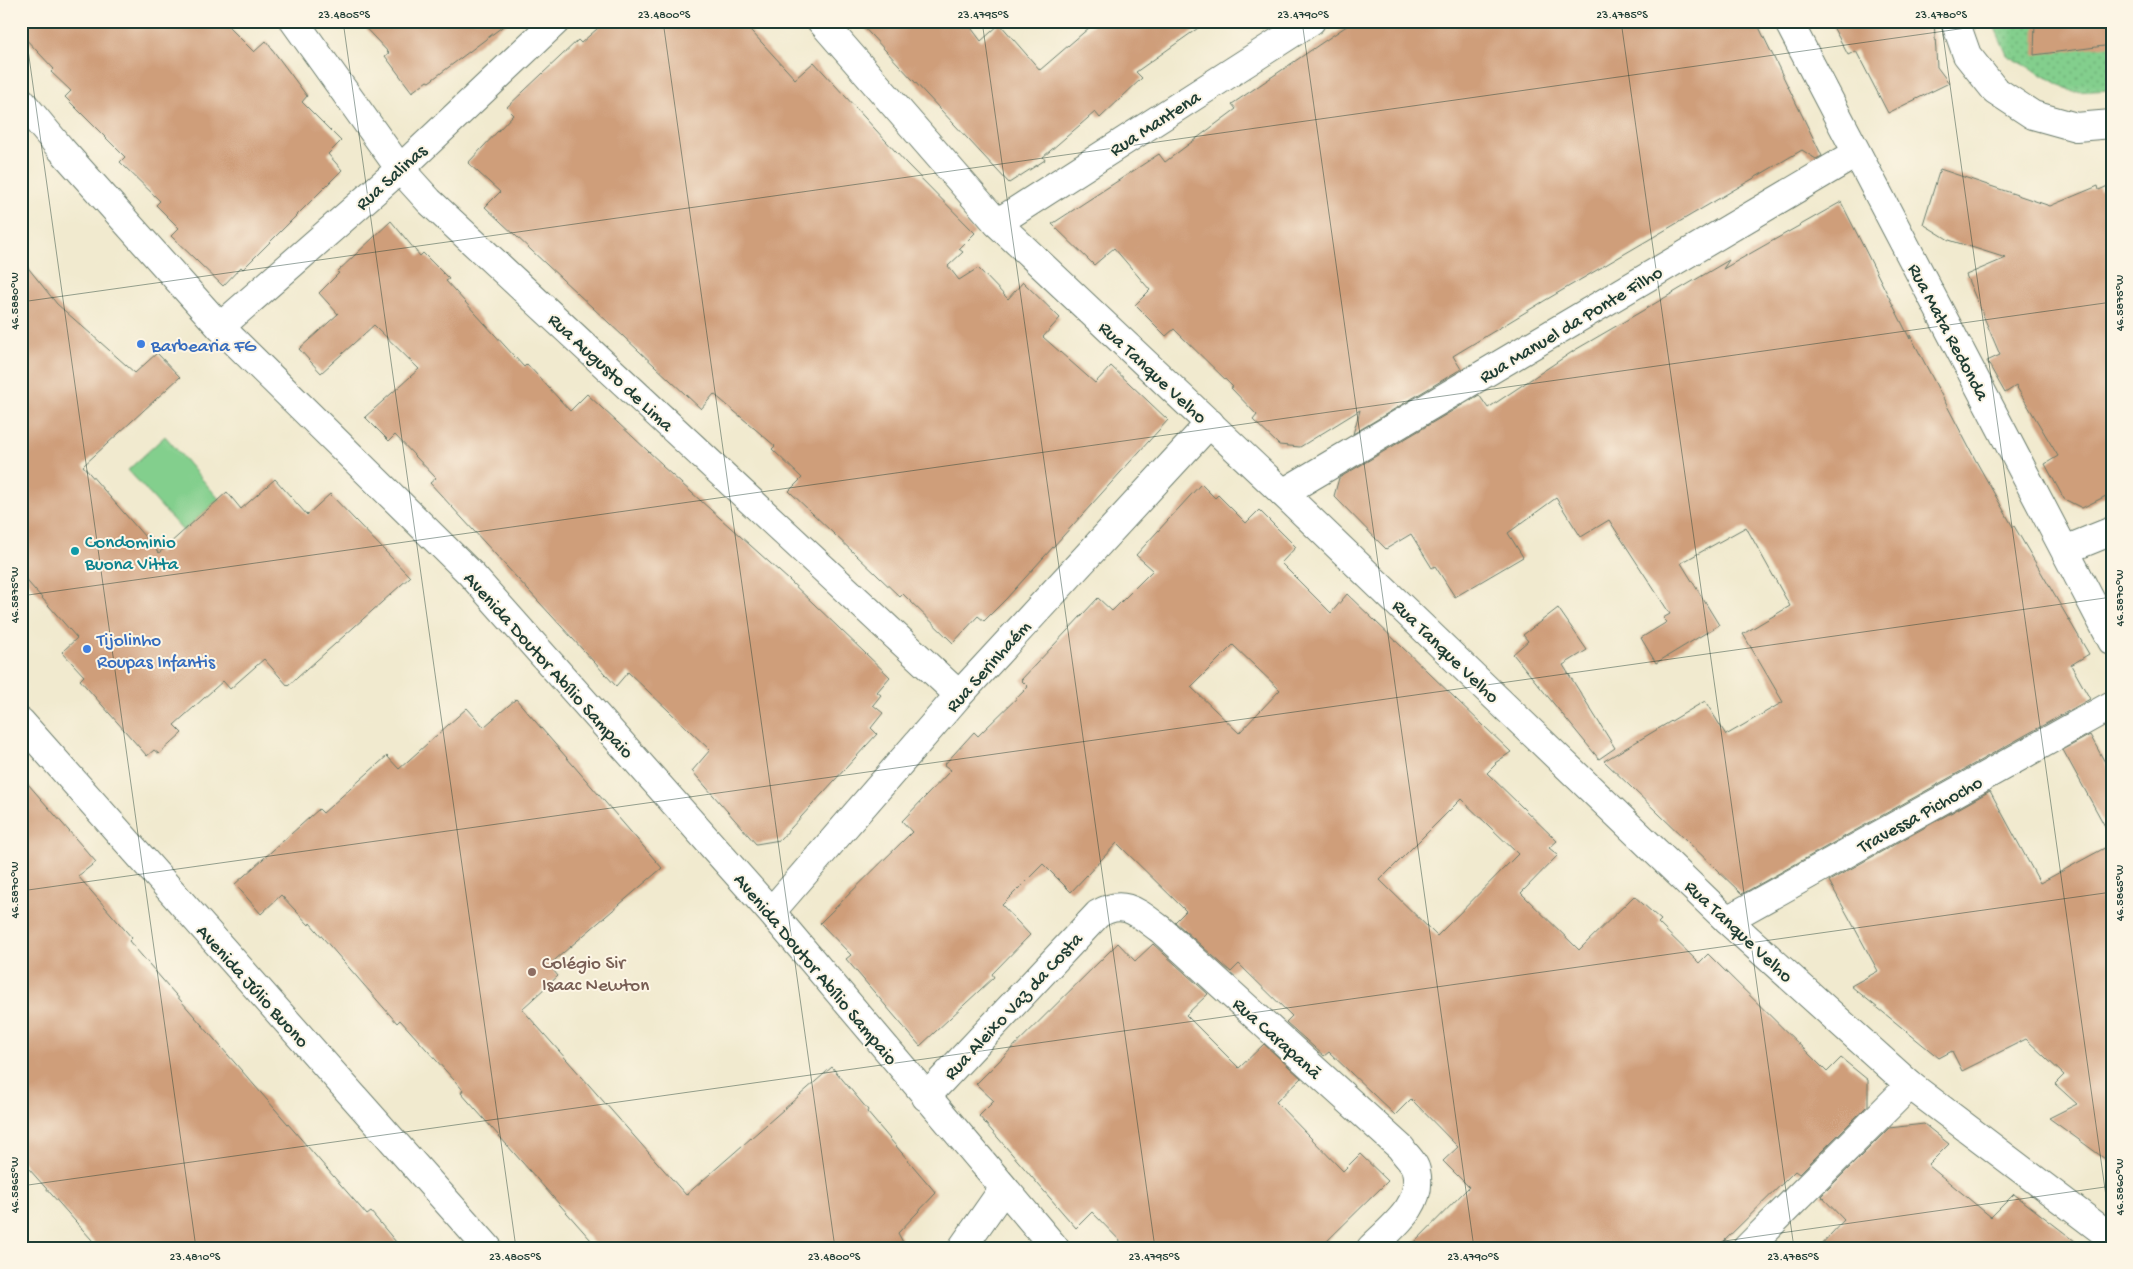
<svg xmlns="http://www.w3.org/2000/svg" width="2133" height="1269" font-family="'Gochi Hand',sans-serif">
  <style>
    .grass { fill: url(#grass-dots); stroke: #518660 }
    .garden { fill: #83cf8d; stroke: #518660 }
    .building { fill: #cf9e7a; fill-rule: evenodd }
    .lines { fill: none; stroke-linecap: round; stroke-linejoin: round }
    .minor-casing { stroke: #687a6a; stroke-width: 30 }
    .tertiary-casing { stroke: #687a6a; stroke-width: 30 }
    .secondary-casing { stroke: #687a6a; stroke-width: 30 }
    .minor { stroke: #fff; stroke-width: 28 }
    .tertiary { stroke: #fff; stroke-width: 28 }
    .secondary { stroke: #fff; stroke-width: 28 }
    .ticks { fill: none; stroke: #1f3d34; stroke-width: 1; stroke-opacity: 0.45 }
    .shop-dot { fill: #3f7fe0; stroke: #fcf5e5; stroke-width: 2 }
    .culture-dot { fill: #0f9aa8; stroke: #fcf5e5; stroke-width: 2 }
    .education-dot { fill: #8d6e63; stroke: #fcf5e5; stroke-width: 2 }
    .labels { text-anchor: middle; stroke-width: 4; stroke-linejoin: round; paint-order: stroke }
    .street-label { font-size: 19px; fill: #1f3d34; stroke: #fcf5e5 }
    .shop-label { font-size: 19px; fill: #366cbe; stroke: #fcf5e5; text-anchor: start }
    .culture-label { font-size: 19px; fill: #0d838f; stroke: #fcf5e5; text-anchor: start }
    .education-label { font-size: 19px; fill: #785e54; stroke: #fcf5e5; text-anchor: start }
    .neatline { fill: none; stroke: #1f3d34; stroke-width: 2 }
    .ticks-label { font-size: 12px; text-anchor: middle; fill: #1f3d34 }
  </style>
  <defs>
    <pattern id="grass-dots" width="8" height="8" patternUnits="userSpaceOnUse" patternTransform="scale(1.25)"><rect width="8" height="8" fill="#83cf8d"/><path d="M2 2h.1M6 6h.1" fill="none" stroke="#6ba974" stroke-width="1.8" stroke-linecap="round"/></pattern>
  </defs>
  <rect width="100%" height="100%" fill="#fcf5e5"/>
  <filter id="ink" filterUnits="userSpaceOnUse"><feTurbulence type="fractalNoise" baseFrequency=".02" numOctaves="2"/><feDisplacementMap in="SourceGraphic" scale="10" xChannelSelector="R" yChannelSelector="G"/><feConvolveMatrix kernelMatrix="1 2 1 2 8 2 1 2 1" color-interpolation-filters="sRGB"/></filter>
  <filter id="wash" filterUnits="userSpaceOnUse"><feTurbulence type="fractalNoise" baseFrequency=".0096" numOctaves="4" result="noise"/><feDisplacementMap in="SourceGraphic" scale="20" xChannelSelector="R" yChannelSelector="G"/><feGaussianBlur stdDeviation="1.12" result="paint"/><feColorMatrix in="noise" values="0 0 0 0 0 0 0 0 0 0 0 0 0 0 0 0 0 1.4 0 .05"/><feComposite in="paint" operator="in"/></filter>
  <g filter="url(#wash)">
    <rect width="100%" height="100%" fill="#f1eacf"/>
    <path class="grass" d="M1992,21H2112V90L2073,92L2007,55Z"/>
    <path class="garden" d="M165,436L219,499L183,531L128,470Z"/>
    <g id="blocks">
      <path class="building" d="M21,21H223L254,52L266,41L307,96L302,102L341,141L328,154L342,170L243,269L241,267L223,286L171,236L179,228L156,205L160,201L120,162L125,157L65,97L71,91L51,72L54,69L21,34Z
        M359,21H510L429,82L427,81L412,92L385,56L389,53Z
        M606,21H742L795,79L814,62L906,163L975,233L959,249L963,252L948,266L959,280L978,268L1008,299L1023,282L1060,318L1043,337L1095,383L1111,366L1168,420L1006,599L984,621L978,616L953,643L903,594L900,597L789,491L802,478L772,449L775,446L714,394L701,409L485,207L500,192L468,163L513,115L506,108L578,40L581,43Z
        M858,21H966L981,41L1000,24L1040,70L1097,21H1208L1136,72L1142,78L1100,118L1095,112L1043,157L1045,160L1009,183Z
        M1354,21H1756L1822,156L1816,159L1802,150L1544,301L1453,356L1461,369L1353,434L1360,410L1300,447L1279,445L1253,420L1257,415L1231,388L1233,387L1174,329L1166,336L1135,305L1150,290L1114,248L1094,265L1052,224L1159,154L1165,162L1236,109L1232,104Z
        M1830,21H1934L1937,67L1949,83L1888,113L1856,51L1848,55Z
        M2035,21H2112V45L2034,55Z
        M1940,169L2050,206L2098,186L2099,190L2112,184V493L2082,508L2064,499L2045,464L2058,456L2016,386L2005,393L1987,361L2000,355L1966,275L2006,258L1949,240L1923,224Z
        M1841,202L1910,339V335L1976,461L2013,527L2014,526L2089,654L2071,665L2090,699L1742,894L1604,761L1705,701L1726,735L1783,702L1743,634L1790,606L1746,527L1681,563L1719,625L1656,663L1641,638L1667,622L1663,618L1670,614L1609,520L1581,537L1556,498L1508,533L1523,557L1455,597L1435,566L1432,568L1411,534L1386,549L1334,496L1339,478L1479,395L1488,408L1575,350L1625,321L1729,260L1723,269Z
        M391,221L420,256L423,253L449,279L446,281L524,367L527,364L570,411L587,394L663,465L662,466L789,580L890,677L877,692L881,695L873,705L883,713L871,728L877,734L780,840L756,844L692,771L710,750L628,672L616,686L430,483L436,478L395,435L389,441L365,417L419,369L374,325L321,373L299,349L338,314L319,293L339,273L337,272Z
        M21,259L57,304L135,373L157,353L180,377L83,466L159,553L227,492L241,509L275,479L307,515L330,494L410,577L288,686L264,659L230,689L223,681L174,725L182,733L159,754L154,750L147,756L80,680L84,676L62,652L77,638L21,574Z
        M1201,484L1215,498L1218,495L1246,523L1259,510L1296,547L1281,563L1331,613L1347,594L1511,752L1495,763L1496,764L1487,773L1557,841L1549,848L1558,855L1521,893L1579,950L1634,896L1661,920L1658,923L1699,963L1708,954L1827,1072L1841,1058L1868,1080V1105L1799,1174L1795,1171L1717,1248H1409L1469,1187L1443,1161L1458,1147L1411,1099L1395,1115L1329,1052L1324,1056L1286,1022L1292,1016L1239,964L1231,972L1175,922L1186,911L1117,843L1071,892L1043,864L1002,905L1030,935L992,974L994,977L920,1046L846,959L851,955L820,923L912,832L902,821L951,770L944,765L974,732L978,736L1028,687L1021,680L1098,598L1112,611L1153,570L1136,555ZM1233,645L1280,690L1239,733L1191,687ZM1461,799L1518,854L1437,936L1380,880Z
        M1558,608L1587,650L1563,665L1615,748L1599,759L1513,654L1528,641L1523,635Z
        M516,699L662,868L549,965L558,976L522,1009L686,1195L832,1067L868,1110L867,1112L936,1193L898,1233L906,1248H598L461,1093L463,1090L400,1020L397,1023L310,923L309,925L281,895L261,914L235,884L319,809L323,813L387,756L399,769L467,708L484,727Z
        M2090,735L2112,775V839L2063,750Z
        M21,776L96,862L78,876L132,938L129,941L367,1215L371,1212L401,1248H99L21,1160Z
        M1990,791L2040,883L2112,844V1164L2049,1118L2077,1104L2055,1084L2064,1075L2026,1039L1962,1071L1952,1051L1939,1058L1851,986L1878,971L1829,881Z
        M1118,943L1135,961L1153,944L1208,994L1186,1015L1239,1068L1264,1044L1301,1078L1276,1102L1343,1171L1360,1154L1388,1181L1320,1248H1127L1092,1212L1076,1228L979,1116L994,1101L976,1084Z
        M1924,1124L1949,1144L1928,1165L1991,1217L2014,1194L2084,1248H1818L1844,1220L1821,1196L1889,1128Z"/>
    </g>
  </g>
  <g filter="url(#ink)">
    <use href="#blocks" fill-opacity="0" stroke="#687a6a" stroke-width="1"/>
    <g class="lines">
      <g class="minor-casing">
        <path id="minor" d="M294,21L400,169L429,201L959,695
          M1788,21L2112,641
          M1955,21L1967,55L1995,90L2033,115L2076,127L2112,124
          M21,101L61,149L220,327L470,573L771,912L1055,1248
          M997,223L1311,21
          M220,327L400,169L556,21
          M1283,493L1857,153
          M2065,550L2112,531
          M771,912L959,695L1210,423
          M1727,920L2112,705
          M926,1097L1098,914C1124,898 1138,913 1160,929L1401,1148C1405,1155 1415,1163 1416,1171C1424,1205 1393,1226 1371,1248
          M962,1248L1004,1188
          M1747,1248L1910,1085"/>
      </g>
      <g class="tertiary-casing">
        <path id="tertiary" d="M821,21L997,223L1283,493L1727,920L1910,1085L2112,1238"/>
      </g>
      <g class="secondary-casing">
        <path id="secondary" d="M21,722L488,1248"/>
      </g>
      <use href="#minor" class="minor"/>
      <use href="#tertiary" class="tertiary"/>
      <use href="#secondary" class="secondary"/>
    </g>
  </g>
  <path class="ticks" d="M24,21L196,1248M343,21L516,1248M663,21L835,1248M982,21L1155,1248M1302,21L1474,1248M1621,21L1794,1248M1941,21L2112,1239M21,302L2016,21M21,596L2112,302M21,891L2112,597M21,1186L2112,892M1675,1248L2112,1186"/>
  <g class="shop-dot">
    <circle cx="141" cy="344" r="5"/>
    <circle cx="87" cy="649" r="5"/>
  </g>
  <circle class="culture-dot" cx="75" cy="551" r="5"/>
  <circle class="education-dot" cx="532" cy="972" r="5"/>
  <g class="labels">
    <g class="street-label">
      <text transform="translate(1154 122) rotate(-33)" y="7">Rua Mantena</text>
      <text transform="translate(390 176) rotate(-42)" y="7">Rua Salinas</text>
      <text transform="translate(1570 323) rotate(-31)" y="7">Rua Manuel da Ponte Filho</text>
      <text transform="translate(1950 331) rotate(62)" y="7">Rua Mata Redonda</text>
      <text transform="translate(612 371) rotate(43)" y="7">Rua Augusto de Lima</text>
      <text transform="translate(1154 371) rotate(43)" y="7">Rua Tanque Velho</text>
      <text transform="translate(1447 650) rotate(44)" y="7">Rua Tanque Velho</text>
      <text transform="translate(550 664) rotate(48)" y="7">Avenida Doutor Abílio Sampaio</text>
      <text transform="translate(987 665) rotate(-48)" y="7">Rua Serinhaém</text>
      <text transform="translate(1919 813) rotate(-29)" y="7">Travessa Pichocho</text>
      <text transform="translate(1740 930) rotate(43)" y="7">Rua Tanque Velho</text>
      <text transform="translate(817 968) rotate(50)" y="7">Avenida Doutor Abílio Sampaio</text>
      <text transform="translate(254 985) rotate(48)" y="7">Avenida Júlio Buono</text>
      <text transform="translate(1012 1005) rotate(-47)" y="7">Rua Aleixo Vaz da Costa</text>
      <text transform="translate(1278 1037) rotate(42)" y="7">Rua Carapanã</text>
    </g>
    <g class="shop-label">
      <text x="151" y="351">Barbearia FG</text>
      <text x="97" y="645">Tijolinho<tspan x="97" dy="22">Roupas Infantis</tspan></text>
    </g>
    <g class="culture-label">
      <text x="85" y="547">Condominio<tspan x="85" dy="22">Buona Vitta</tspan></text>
    </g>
    <g class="education-label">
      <text x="542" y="968">Colégio Sir<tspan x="542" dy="22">Isaac Newton</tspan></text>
    </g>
  </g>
  <rect width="2133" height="1269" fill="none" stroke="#fcf5e5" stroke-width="55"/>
  <rect x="28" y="28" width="2078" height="1214" class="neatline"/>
  <g class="ticks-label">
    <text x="344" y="18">23.4805°S</text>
    <text x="664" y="18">23.4800°S</text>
    <text x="983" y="18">23.4795°S</text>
    <text x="1303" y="18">23.4790°S</text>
    <text x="1622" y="18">23.4785°S</text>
    <text x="1941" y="18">23.4780°S</text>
    <text transform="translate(14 301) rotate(-90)" y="4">46.5880°W</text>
    <text transform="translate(2119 303) rotate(-90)" y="4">46.5875°W</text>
    <text transform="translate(14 595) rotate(-90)" y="4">46.5875°W</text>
    <text transform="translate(2119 598) rotate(-90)" y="4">46.5870°W</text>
    <text transform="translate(14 890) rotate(-90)" y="4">46.5870°W</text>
    <text transform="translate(2119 893) rotate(-90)" y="4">46.5865°W</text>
    <text transform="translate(14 1185) rotate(-90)" y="4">46.5865°W</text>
    <text transform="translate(2119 1187) rotate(-90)" y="4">46.5860°W</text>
    <text x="195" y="1260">23.4810°S</text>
    <text x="515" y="1260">23.4805°S</text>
    <text x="834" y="1260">23.4800°S</text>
    <text x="1154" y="1260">23.4795°S</text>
    <text x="1473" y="1260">23.4790°S</text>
    <text x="1793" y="1260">23.4785°S</text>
  </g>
</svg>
